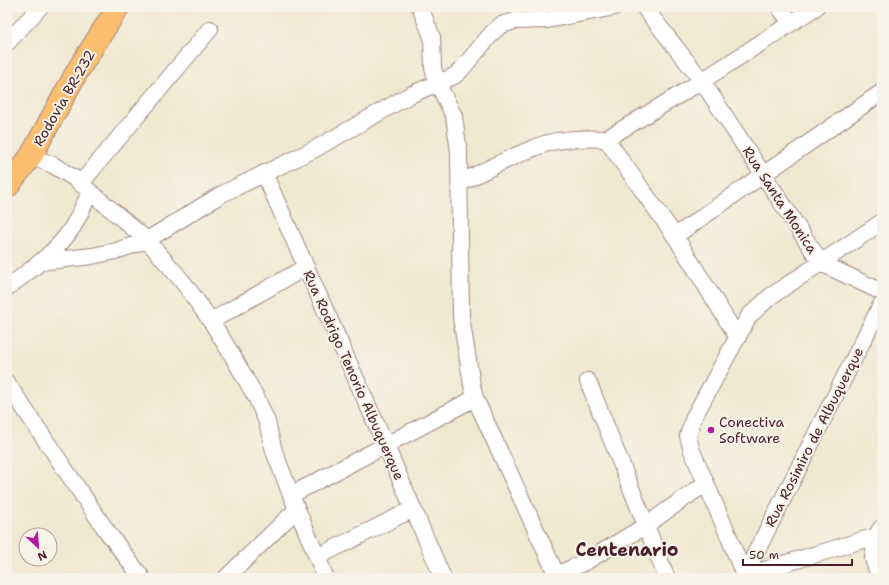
<svg xmlns="http://www.w3.org/2000/svg" width="889" height="585" font-family="'Shantell Sans',sans-serif">
  <style>
    .lines { fill: none; stroke-linecap: round; stroke-linejoin: round }
    .minor-casing { stroke: #9e847e; stroke-width: 18 }
    .trunk-casing { stroke: #9e847e; stroke-width: 24 }
    .minor { stroke: #fff; stroke-width: 16 }
    .trunk { stroke: #fbbd6e; stroke-width: 22 }
    .poi-dot { fill: #b5179e; stroke: #f7f3e8; stroke-width: 1.5 }
    .labels { text-anchor: middle; stroke-width: 4; stroke-linejoin: round; paint-order: stroke }
    .street-label { font-size: 14px; fill: #4a1f2b; stroke: #f7f3e8 }
    .poi-label { font-size: 14px; fill: #4a1f2b; stroke: #f7f3e8; text-anchor: start }
    .district-label { font-size: 18px; font-weight: bold; fill: #4a1f2b; stroke: #f7f3e8 }
  </style>
  <rect width="100%" height="100%" fill="#f7f3e8"/>
  <filter id="ink" filterUnits="userSpaceOnUse"><feTurbulence type="fractalNoise" baseFrequency=".025" numOctaves="2"/><feDisplacementMap in="SourceGraphic" scale="8" xChannelSelector="R" yChannelSelector="G"/><feConvolveMatrix kernelMatrix="1 2 1 2 8 2 1 2 1" color-interpolation-filters="sRGB"/></filter>
  <filter id="wash" filterUnits="userSpaceOnUse"><feTurbulence type="fractalNoise" baseFrequency=".012" numOctaves="4" result="noise"/><feDisplacementMap in="SourceGraphic" scale="16" xChannelSelector="R" yChannelSelector="G"/><feGaussianBlur stdDeviation="0.9" result="paint"/><feColorMatrix in="noise" values="0 0 0 0 0 0 0 0 0 0 0 0 0 0 0 0 0 1.4 0 .05"/><feComposite in="paint" operator="in"/></filter>
  <g filter="url(#wash)">
    <rect width="100%" height="100%" fill="#f1e8d1"/>
  </g>
  <g filter="url(#ink)">
    <g class="lines">
      <g class="minor-casing">
        <path id="minor" d="M420,7L432,37L433,68L437,82L454,116L459,152L461,317L472,385L475,398L558,578
          M644,7L702,81L821,263L882,292
          M779,7L791,23
          M7,43L40,7
          M606,139L702,81L816,7
          M606,139L675,236L738,338
          M31,156L53,165L74,178L147,240L183,282L211,321L232,355L257,399L267,422L274,451L291,495L326,578
          M264,173L386,446L443,578
          M81,183L210,29
          M460,183C486,170 512,156 539,146C559,138 585,138 606,139
          M675,236L882,92
          M40,262L92,256L116,251L147,240L222,194L315,149L410,95L454,76L460,71L493,32L501,25L515,21L547,20L615,7
          M7,288C29,271 54,254 70,231C78,220 83,205 90,193
          M211,321L306,267
          M588,381L667,578
          M7,383L106,530L142,578
          M291,495L475,398
          M317,557L413,509
          M744,576L882,303
          M744,576L876,536
          M226,578L297,509
          M550,578L587,561L645,526L706,483
          M745,578L729,537L692,451L688,436L694,417L749,316L771,296L882,222
          M880,578L873,559L876,536L881,528"/>
      </g>
      <g class="trunk-casing">
        <path id="trunk" d="M7,187L31,156L78,70L118,7"/>
      </g>
      <use href="#minor" class="minor"/>
      <use href="#trunk" class="trunk"/>
    </g>
  </g>
  <circle class="poi-dot" cx="711" cy="430" r="4"/>
  <g class="labels">
    <g class="street-label">
      <text transform="translate(64 98) rotate(-60)" y="5">Rodovia BR-232</text>
      <text transform="translate(780 200) rotate(57)" y="5">Rua Santa Monica</text>
      <text transform="translate(354 375) rotate(66)" y="5">Rua Rodrigo Tenorio Albuquerque</text>
      <text transform="translate(814 437) rotate(-63)" y="5">Rua Rosimiro de Albuquerque</text>
    </g>
    <g class="poi-label">
      <text x="719" y="427">Conectiva<tspan x="719" dy="16">Software</tspan></text>
    </g>
    <g class="district-label">
      <text x="627" y="556">Centenario</text>
    </g>
  </g>
  <rect width="889" height="585" fill="none" stroke="#f7f3e8" stroke-width="24"/>
  <g transform="translate(38 547) rotate(154)"><circle r="19" fill="#f7f3e8" stroke="#b29e9c"/>
  <path d="M0-3L7 15L0 10L-7 15Z" fill="#b5179e"/>
  <text y="-6" font-size="11" font-weight="bold" text-anchor="middle" fill="#4a1f2b">N</text>
  </g>
  <path d="M743 559v6h109v-6" fill="none" stroke="#4a1f2b" stroke-width="2"/>
  <text x="749" y="559" font-size="12" fill="#4a1f2b" stroke="#f7f3e8" stroke-width="3" paint-order="stroke">50 m</text>
</svg>
